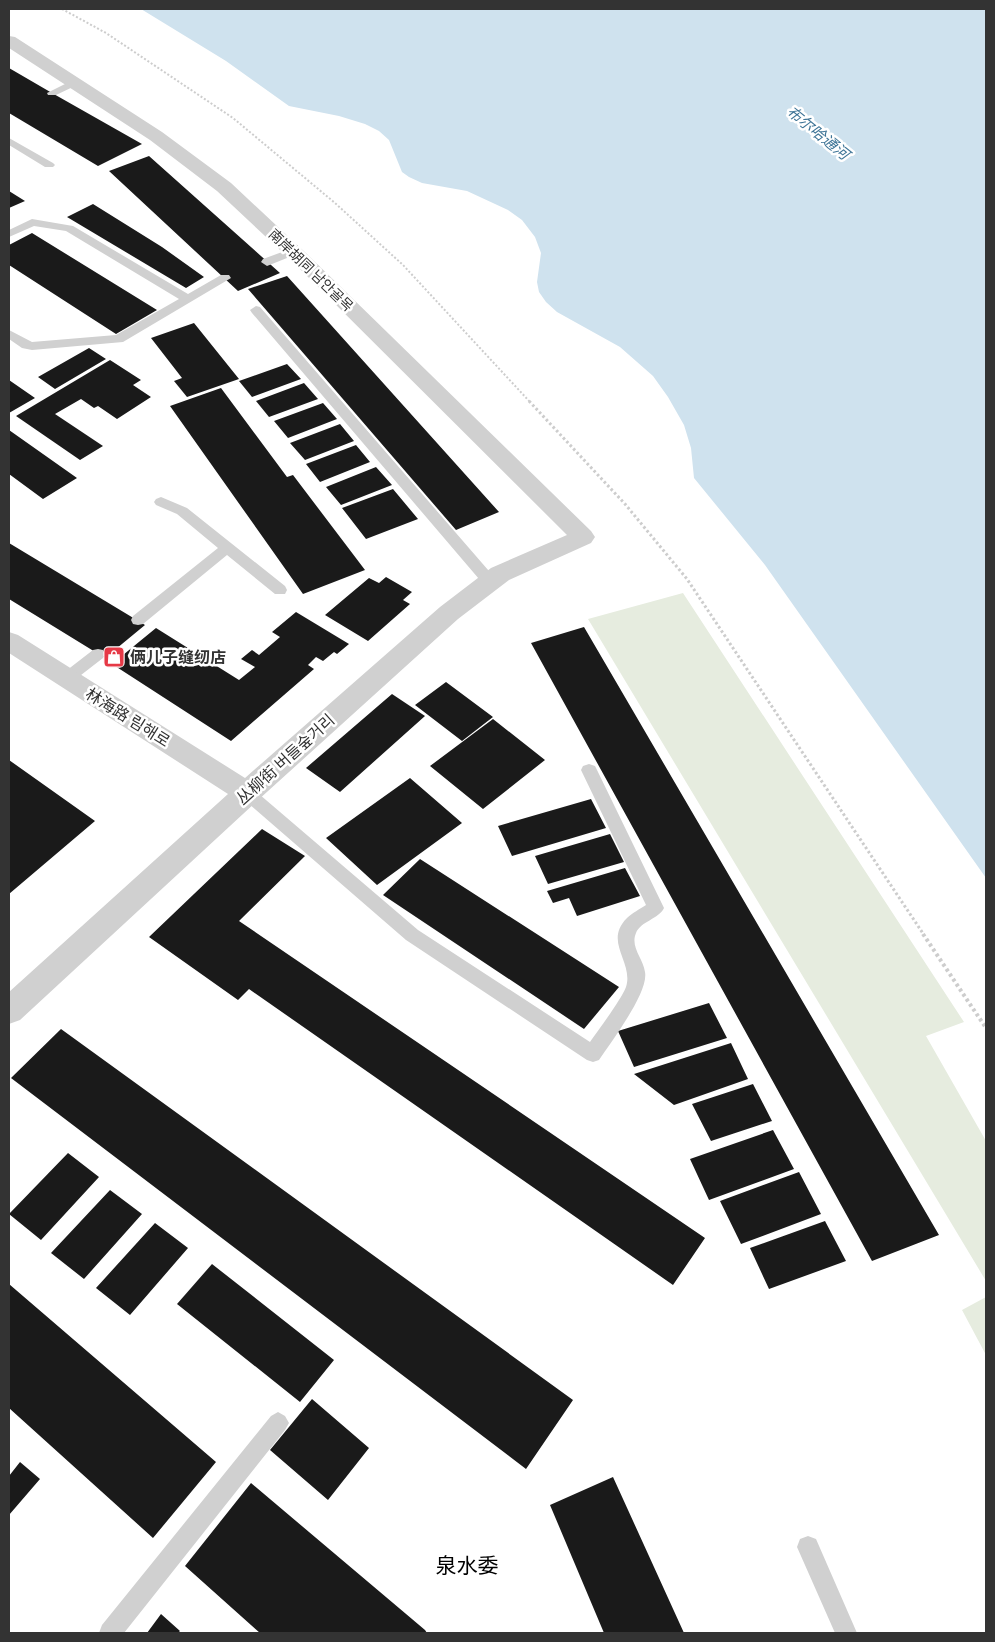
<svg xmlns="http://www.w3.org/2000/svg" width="995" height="1642" font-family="Overpass,'Noto Sans SC','Noto Sans KR',sans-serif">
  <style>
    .green { fill: #e6ecdf }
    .water { fill: #cfe2ee }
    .building { fill: #1a1a1a }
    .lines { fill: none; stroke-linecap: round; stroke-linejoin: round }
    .path-far2 { stroke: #cdcdcd; stroke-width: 2; stroke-dasharray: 2 2; stroke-linecap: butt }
    .path-far1 { stroke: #cdcdcd; stroke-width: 3; stroke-dasharray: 2.5 2.5; stroke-linecap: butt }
    .path { stroke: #cdcdcd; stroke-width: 4; stroke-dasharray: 3 3; stroke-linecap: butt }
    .service { fill: #d0d0d0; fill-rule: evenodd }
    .minor { fill: #d0d0d0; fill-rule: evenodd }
    .labels { text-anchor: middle; stroke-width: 5; stroke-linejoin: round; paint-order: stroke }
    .far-street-label { font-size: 14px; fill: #333; stroke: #fff }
    .far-water-label { font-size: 15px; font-style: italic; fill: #3f7597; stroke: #fff }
    .poi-label { font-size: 16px; font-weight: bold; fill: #333; stroke: #fff; text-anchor: start }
    .street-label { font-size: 16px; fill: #333; stroke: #fff }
    .near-neighbourhood-label { font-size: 21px; fill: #000; stroke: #fff }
  </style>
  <rect width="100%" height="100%" fill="#fff"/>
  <path class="green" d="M683,593L964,1022L926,1036L986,1141V1281L588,619Z
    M986,1297V1355L962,1310Z"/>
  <path class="water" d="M141,9H986V878L765,565L694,478L691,448L684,425L668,397L653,376L620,347L557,312L546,302L539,292L537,282L541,253L535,237L522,220L508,210L467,191L422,183L409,177L402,172L389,140L379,131L365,124L339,116L289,106L226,61Z"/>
  <path class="building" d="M9,68L52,93L142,144L98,166L9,113Z
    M149,156L280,273L238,291L109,171Z
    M9,191L25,201L9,208Z
    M93,204L162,247L204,277L186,288L67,217Z
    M32,233L157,310L116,334L9,265V245Z
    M287,276L499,512L456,530L248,289Z
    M194,323L239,379L187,397L174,381L182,378L151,338Z
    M89,348L106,359L55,389L38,377Z
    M110,360L141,380L133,385L151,397L117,419L98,406L94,408L81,399L55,414L103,446L80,460L16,416Z
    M287,364L301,379L252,397L239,381Z
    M9,380L35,398L9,413Z
    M304,383L318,399L269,417L256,401Z
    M221,388L287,477L293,475L365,570L303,594L170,406Z
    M323,403L337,419L288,438L274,421Z
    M340,424L354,441L305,460L290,443Z
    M9,430L77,478L43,499L9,474Z
    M356,445L370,462L320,482L306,464Z
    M376,467L392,485L341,505L326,487Z
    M393,489L418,519L366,539L342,508Z
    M9,543L145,625L105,658L9,599Z
    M386,577L412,592L403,600L410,604L368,641L325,615L369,578L379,583Z
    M296,612L349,644L337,654L334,652L323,661L316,657L308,665L314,669L231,741L112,664L156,628L239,680L255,667L241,659L252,650L259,655L280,637L272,632Z
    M584,627L939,1235L872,1261L531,643Z
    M446,682L493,717L462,741L415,705Z
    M392,694L425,716L340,792L306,768Z
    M493,719L545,760L483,809L430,766Z
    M9,760L95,821L9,894Z
    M410,778L462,823L377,885L326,838Z
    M591,799L606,828L512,856L498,826Z
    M262,829L305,856L239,921L705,1238L673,1285L249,989L238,1000L149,937Z
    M610,834L624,862L548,884L535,856Z
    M420,859L619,987L584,1029L383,895Z
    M625,868L640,896L577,916L569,898L553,903L547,891Z
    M709,1003L727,1038L634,1067L618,1031Z
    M61,1029L573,1400L526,1469L11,1078Z
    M731,1043L748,1079L674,1105L634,1074Z
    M753,1084L772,1121L711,1141L692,1104Z
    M773,1130L794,1169L709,1200L690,1159Z
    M68,1153L99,1177L41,1240L9,1214Z
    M799,1172L821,1214L741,1244L720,1201Z
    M110,1190L142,1214L84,1279L51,1253Z
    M825,1221L846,1261L769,1289L750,1248Z
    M155,1223L188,1248L130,1315L96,1288Z
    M212,1264L334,1360L300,1402L177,1304Z
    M9,1284L216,1462L153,1538L9,1408Z
    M312,1399L369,1448L328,1500L270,1450Z
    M20,1462L40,1479L9,1515V1476Z
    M613,1477L684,1633H604L550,1505Z
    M251,1483L425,1630L427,1633H260L185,1566Z
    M161,1614L180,1631L178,1633H147Z"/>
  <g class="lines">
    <path class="path-far2" d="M62,9L106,33L233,118L335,203L403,265L530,402"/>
    <path class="path-far1" d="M529,401L625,504L687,579L924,935"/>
    <path class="path" d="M923,934L986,1028"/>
    <path class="service" d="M73,80L78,83L77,85L56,95H48L47,93Z
      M9,138L53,163L55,165L53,167H45L9,145Z
      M32,219L73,226L188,294L221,275H229L231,278L123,342L32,350L22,348L9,339V330L32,342L116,335L179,299L66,231L34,226L9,237V230Z
      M293,248L299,252L297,254L267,266L261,262L263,259Z
      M256,306L260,307L495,578L497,582L495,586H485L252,313L250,310Z
      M161,497L187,508L285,586L287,590L285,594H275L227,555L143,624L138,625L133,624L131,620L133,616L218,548L177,514L156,505L154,502L156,499Z
      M98,649L103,650L105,654L103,658L72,682L67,684L62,682L59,678L62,674L93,650Z
      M589,764L595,766L597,770L664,908C659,919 641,921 636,933C630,947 643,958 645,972C649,992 611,1042 599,1060L593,1062L587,1060L406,940L241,797L239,793L241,789L247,787L253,789L418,930L590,1042C599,1029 621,1000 626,987C634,962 603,942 627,918C632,913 640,909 646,905L581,770L583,766Z
      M278,1412L285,1416L289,1423L285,1430L124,1633H99L102,1625L271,1416Z
      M808,1536L816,1539L857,1633H835L797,1547L800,1539Z"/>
    <path class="minor" d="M9,36L15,37L162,132L231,183L309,256L591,531L595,537L591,543L509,580L458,619L257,801L20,1020L9,1024V992L228,794L9,653V632L18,635L245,778L440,607L491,568L567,535L295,264L217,191L150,140L9,48Z"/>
  </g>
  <defs>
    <g id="shop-square" transform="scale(1.125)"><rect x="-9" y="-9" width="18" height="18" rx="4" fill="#e63946" stroke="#fff"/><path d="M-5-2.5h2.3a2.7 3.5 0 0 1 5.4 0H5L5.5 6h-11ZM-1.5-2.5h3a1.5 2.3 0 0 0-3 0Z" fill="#fff"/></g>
  </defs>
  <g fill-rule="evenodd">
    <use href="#shop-square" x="114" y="657"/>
  </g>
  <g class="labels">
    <g class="far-street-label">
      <text transform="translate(311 270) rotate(44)" y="5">南岸胡同 남안골목</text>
    </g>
    <g class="far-water-label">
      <text transform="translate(818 133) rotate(39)" y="5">布尔哈通河</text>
    </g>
    <g class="poi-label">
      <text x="130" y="663">俩儿子缝纫店</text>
    </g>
    <g class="street-label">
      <text transform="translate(128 717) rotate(32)" y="6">林海路 림해로</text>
      <text transform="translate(285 759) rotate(-42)" y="6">丛柳街 버들숲거리</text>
    </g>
    <g class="near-neighbourhood-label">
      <text x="467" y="1573">泉水委</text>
    </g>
  </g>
  <rect width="995" height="1642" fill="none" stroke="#333333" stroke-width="20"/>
</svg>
